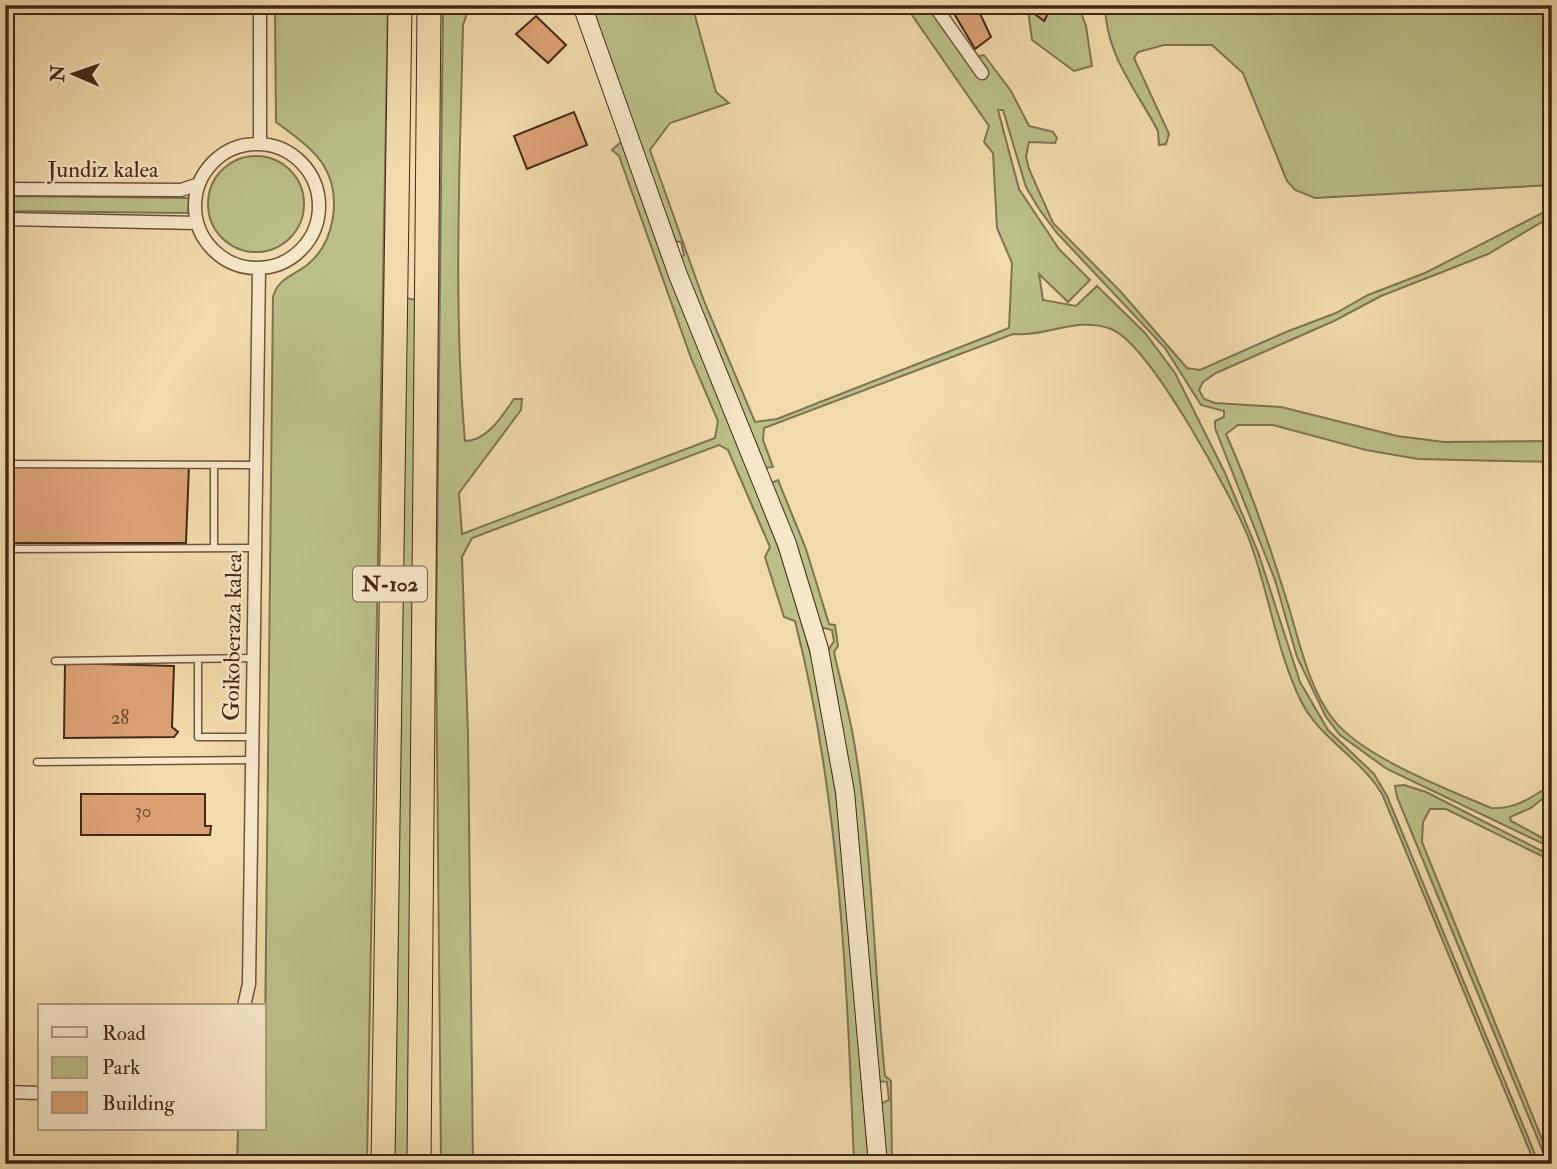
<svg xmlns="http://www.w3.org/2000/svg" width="1557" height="1169" font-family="'IM FELL Double Pica',serif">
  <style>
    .green { fill: #bbbf88; stroke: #807450; stroke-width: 2 }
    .building { fill: #dca274; stroke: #442817; stroke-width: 2 }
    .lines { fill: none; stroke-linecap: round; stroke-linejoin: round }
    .lane-casing { stroke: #6f543c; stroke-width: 9 }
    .street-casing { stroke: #6f543c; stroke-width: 15 }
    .secondary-casing { stroke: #442817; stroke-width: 20 }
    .highway-casing { stroke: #442817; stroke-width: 25 }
    .lane { stroke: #f6e7c8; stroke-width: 6 }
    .street { stroke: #f6e7c8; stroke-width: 12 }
    .secondary { stroke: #f6e7c8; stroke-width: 18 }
    .highway { stroke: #f1daab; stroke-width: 23 }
    .labels { text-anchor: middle; stroke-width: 5; stroke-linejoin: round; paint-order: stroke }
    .number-label { font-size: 19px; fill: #6a462e }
    .shield { fill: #f6e7c8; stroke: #79614c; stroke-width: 2 }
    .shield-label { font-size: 21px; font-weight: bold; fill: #442817 }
    .street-label { font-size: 23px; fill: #442817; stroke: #f6e7c8 }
  </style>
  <rect width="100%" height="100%" fill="#f1daab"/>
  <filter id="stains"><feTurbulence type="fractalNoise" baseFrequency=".00286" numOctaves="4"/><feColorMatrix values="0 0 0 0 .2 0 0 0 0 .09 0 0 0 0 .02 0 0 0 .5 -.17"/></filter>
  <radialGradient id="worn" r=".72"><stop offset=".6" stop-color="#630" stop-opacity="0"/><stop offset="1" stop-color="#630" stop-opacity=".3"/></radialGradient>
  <path class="green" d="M275,5H388L367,1164H237L238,1129H264L273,297C278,278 293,276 307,265C335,243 342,196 324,166C313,148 293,135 276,122Z
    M443,5H460L461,10L468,11L463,25C460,160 453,307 465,441C487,441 502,416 514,399H522L521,410L459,493L462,534L715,438L718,421L691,358L619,156L612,150L621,142L788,572L820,688L840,821L869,1164H854C847,983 840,797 795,621L784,617L765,557L770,547L728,450L719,445L472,538L462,557L468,734L473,1164H441L436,642Z
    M590,5H692L716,92L729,103L670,123L650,150L704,301L755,422L777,419L1009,328L1012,263L997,228L993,153L984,142L989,126L905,5H928L965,59L984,55L1011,91L1029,126L1053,132L1057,138L1055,143L1029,142L1026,157L1029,169L1053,223L1121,292L1187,368L1200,370L1286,332L1336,313L1368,295L1425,273L1552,208V216L1488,254L1381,296L1334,321L1216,373L1203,382L1199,390L1204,399L1215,403L1281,407L1397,436L1444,442L1552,441V462L1418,459L1366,450L1273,425H1238L1226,434C1249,486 1268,540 1285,595C1298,634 1307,686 1333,719C1362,757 1447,789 1491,808C1514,810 1533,797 1552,784V791L1531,808L1510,817L1511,821L1552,843V848L1387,769L1340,735L1326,717L1297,657L1275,580L1215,428V421L1224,417V411L1201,405L1165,348L1057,233L1039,209L1026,187L1003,110H998L1019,189L1059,249L1090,280L1068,302L1039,274L1043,300L1076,306L1097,286L1145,333L1175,373L1225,473L1258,552L1300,682L1328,730L1374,774L1387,796L1539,1164H1535L1383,796C1363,759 1320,740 1301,701C1276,650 1269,592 1249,539C1233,498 1150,344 1111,329C1077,316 1047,337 1013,334L764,428L763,440L773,467L764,468L679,258L684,255L681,242L673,241Z
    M1042,5H1078L1086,26L1092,66L1074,71L1032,40L1028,10L1037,15Z
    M1105,5H1552V185L1315,198L1295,190L1287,181L1243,73L1212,45H1164L1138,52L1134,58L1169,134L1166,144L1159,145L1158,131C1135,87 1106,56 1105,5Z
    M208 204a48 48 0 1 1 96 0a48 48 0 1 1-96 0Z
    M5,196L189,198L188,213L5,211Z
    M406,298L416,300L409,1164H393Z
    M778,480L806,549L829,624L835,625L838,646L834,652C840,680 848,708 853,736C873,847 873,963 885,1076L891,1081L892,1164H884L880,1104L889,1100L887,1082L878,1081L851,781L827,652L834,641L832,630L820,627L771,483Z
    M1404,785L1426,792L1552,856V861L1446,809H1430L1423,822L1422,842L1552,1164H1548L1397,797L1395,786Z"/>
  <path class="building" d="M949,5H976L991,37L975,49Z
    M1023,5H1053L1044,21Z
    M536,16L566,45L548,63L516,34Z
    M574,112L587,145L527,169L514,136Z
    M189,465L186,543H5V467Z
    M65,663L174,666L172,727L178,732L174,737L64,738Z
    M81,794H205V826H211L210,835H81Z"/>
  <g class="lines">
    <g class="lane-casing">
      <path id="lane" d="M5,464L256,465
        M214,548V465
        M5,549L255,548
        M198,659V737H251
        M55,661L253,658
        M37,762L251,760"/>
    </g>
    <g class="street-casing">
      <path id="street" d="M934,5L982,73
        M260,143V5
        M195 206a62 62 0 1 1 124 0a62 62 0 1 1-124 0Z
        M5,189L181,190L199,184
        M5,219L197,223
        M244,1006L249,984L259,268
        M5,1092L40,1093"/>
    </g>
    <g class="secondary-casing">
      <path id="secondary" d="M582,5L678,275L787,544L819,649L845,792L878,1164"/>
    </g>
    <g class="highway-casing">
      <path id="highway" d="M383,1164L400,5
        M419,1164L429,5"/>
    </g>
    <use href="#lane" class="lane"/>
    <use href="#street" class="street"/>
    <use href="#secondary" class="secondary"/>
    <use href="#highway" class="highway"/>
  </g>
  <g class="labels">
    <g class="number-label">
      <text x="120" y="724">28</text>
      <text x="143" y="817">30</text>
    </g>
    <rect class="shield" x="353" y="566.5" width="74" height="35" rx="5"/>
    <g class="shield-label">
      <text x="390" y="591">N-102</text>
    </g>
    <g class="street-label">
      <text x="103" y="177">Jundiz kalea</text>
      <text transform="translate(232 637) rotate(-89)" y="8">Goikoberaza kalea</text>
    </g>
  </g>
  <rect width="1557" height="1169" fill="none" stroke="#f1daab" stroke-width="28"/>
  <rect x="7" y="7" width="1543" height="1155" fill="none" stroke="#442817" stroke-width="3.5"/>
  <rect x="14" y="14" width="1529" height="1141" fill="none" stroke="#442817" stroke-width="2"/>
  <rect x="38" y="1004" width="228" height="126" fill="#f6e7c8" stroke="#af9b81" stroke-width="2"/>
  <rect x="52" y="1027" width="35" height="10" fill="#f6e7c8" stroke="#af9b81" stroke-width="2"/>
  <text x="102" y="1040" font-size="21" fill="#442817">Road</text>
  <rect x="52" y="1057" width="35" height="21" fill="#bbbf88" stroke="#af9b81" stroke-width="2"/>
  <text x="102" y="1074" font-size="21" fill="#442817">Park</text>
  <rect x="52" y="1092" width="35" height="21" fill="#dca274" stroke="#af9b81" stroke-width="2"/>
  <text x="102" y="1110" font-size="21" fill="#442817">Building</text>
  <g transform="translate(74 74) rotate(272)" stroke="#f6e7c8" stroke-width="5" paint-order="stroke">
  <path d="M0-5L12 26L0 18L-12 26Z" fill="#442817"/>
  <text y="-10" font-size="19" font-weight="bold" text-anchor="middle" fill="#442817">N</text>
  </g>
  <rect width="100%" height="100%" filter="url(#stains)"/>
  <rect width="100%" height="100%" fill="url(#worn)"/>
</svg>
